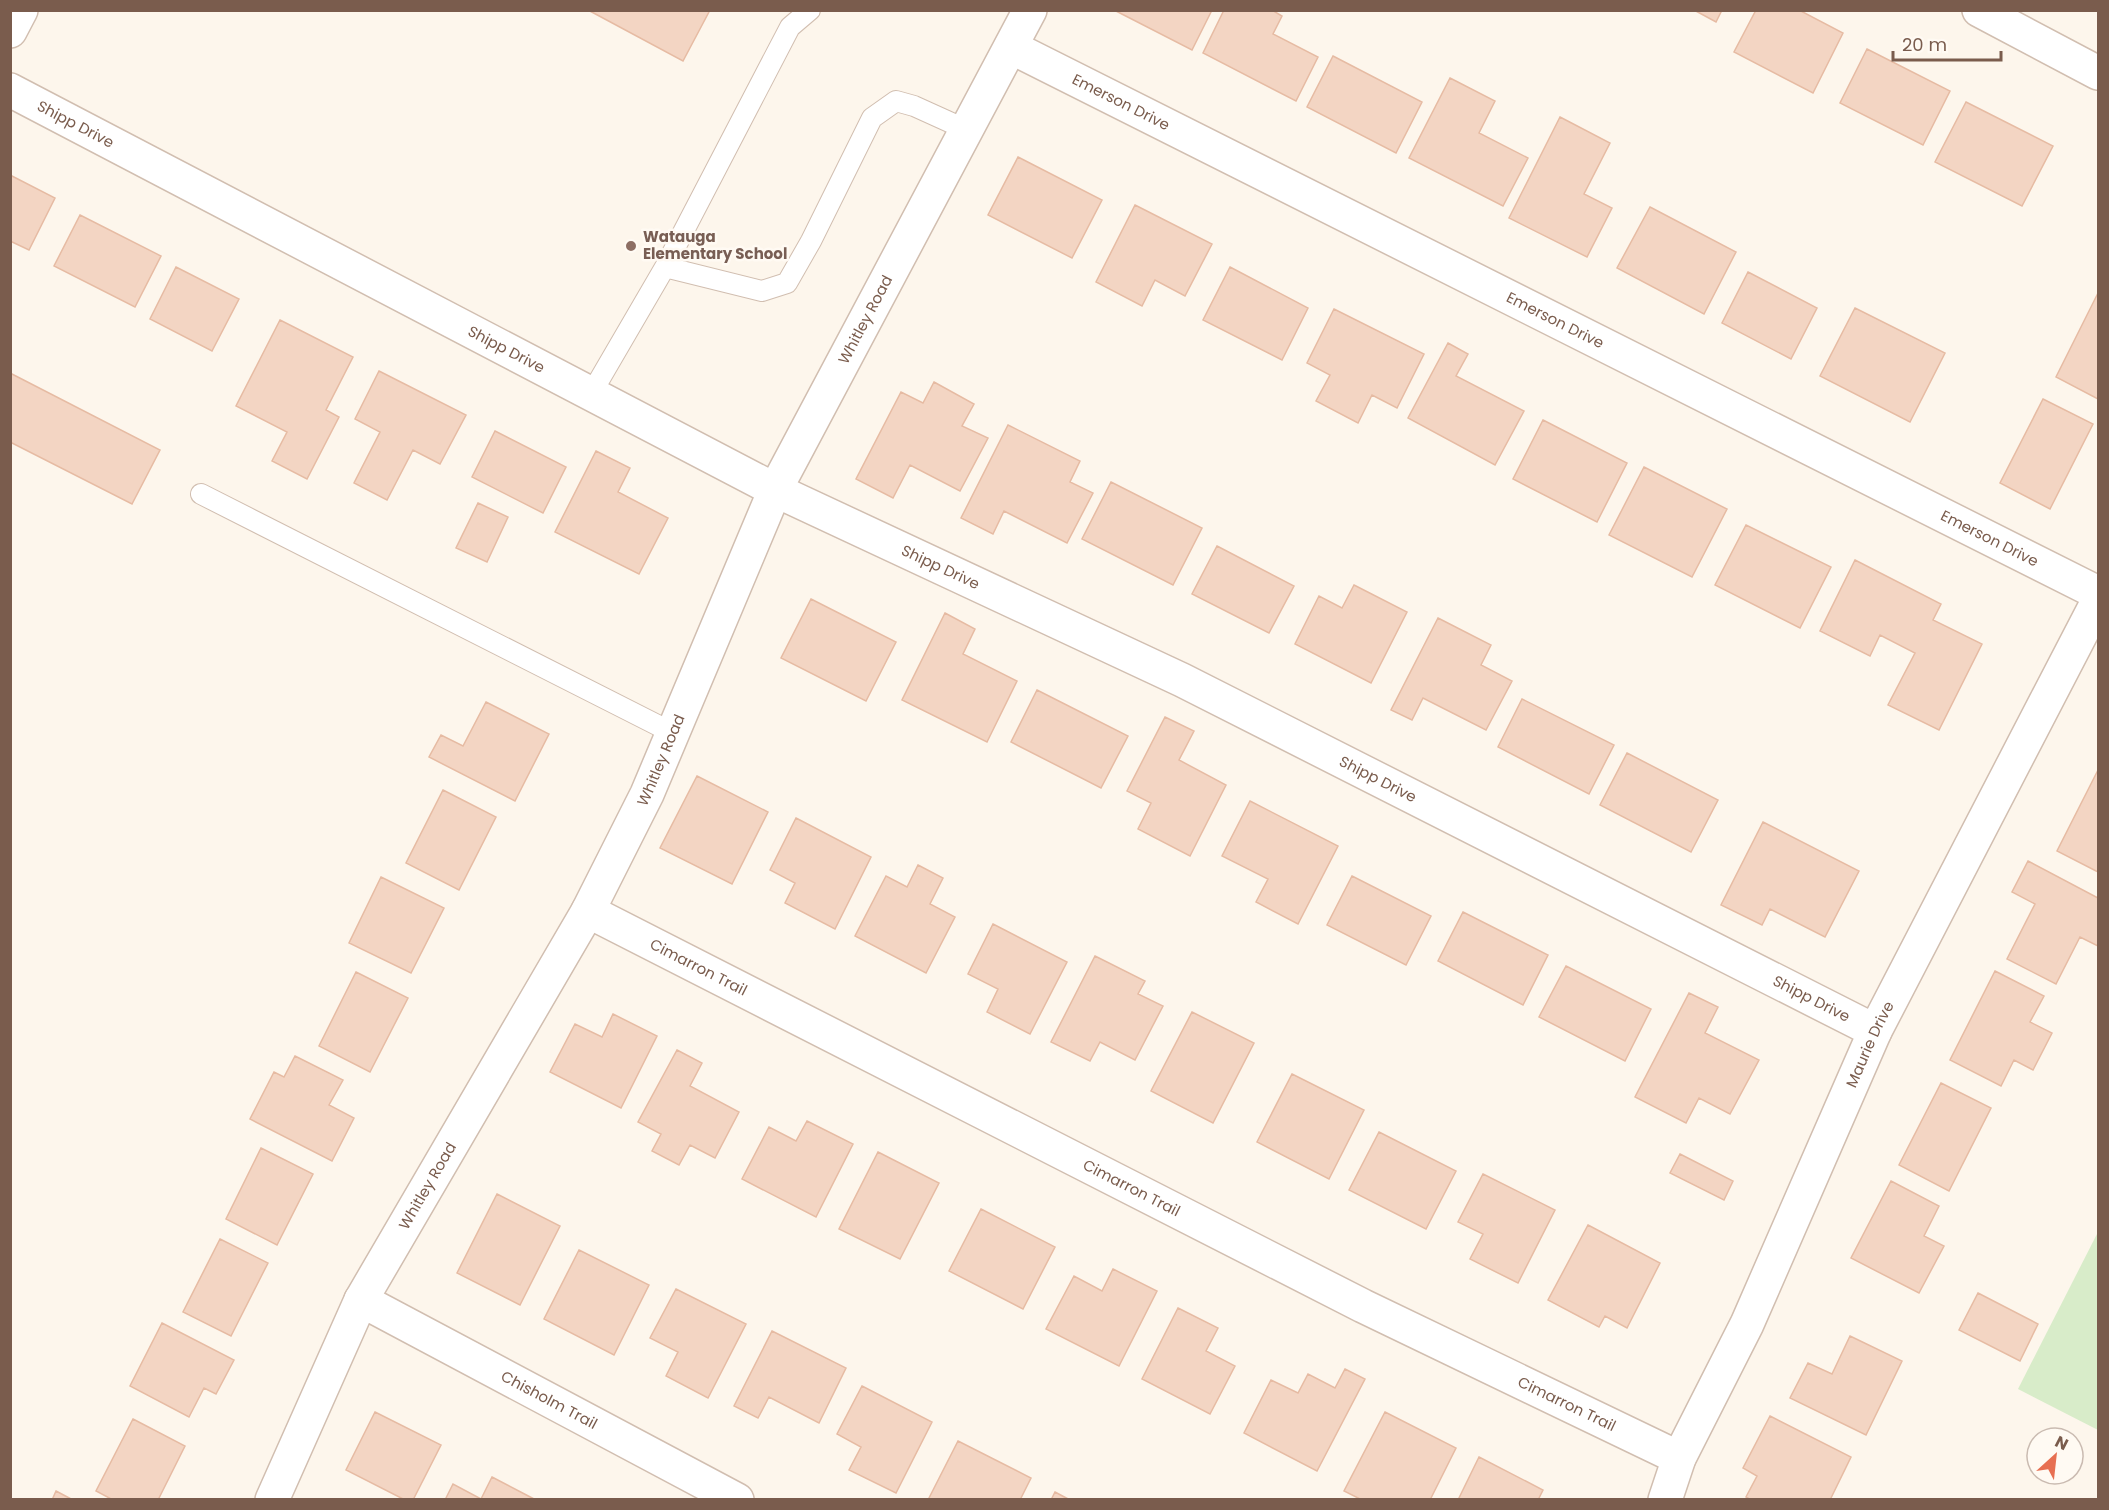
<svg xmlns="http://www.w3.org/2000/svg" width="2109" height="1510" font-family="Poppins,sans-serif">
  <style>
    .green { fill: #d8ecc9 }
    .building { fill: #f3d5c3; stroke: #e6bba3; stroke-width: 1.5 }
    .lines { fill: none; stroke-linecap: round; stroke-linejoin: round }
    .service-casing { stroke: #d1beb0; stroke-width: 22 }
    .minor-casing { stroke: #d1beb0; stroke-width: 36 }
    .tertiary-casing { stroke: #d1beb0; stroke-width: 36 }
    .service { stroke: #fff; stroke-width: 20 }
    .minor { stroke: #fff; stroke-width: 33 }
    .tertiary { stroke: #fff; stroke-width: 33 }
    .education-dot { fill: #8d6e63; stroke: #fffaf3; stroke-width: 2 }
    .labels { text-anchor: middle; stroke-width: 5; stroke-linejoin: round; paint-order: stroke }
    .street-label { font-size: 15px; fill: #7a5c4d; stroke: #fffaf3 }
    .education-label { font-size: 15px; font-weight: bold; fill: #785e54; stroke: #fffaf3; text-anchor: start }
  </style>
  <rect width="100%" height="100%" fill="#fdf6ec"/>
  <path class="green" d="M2098,1232V1430L2018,1389Z"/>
  <path class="building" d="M588,10H710L683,61Z
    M1114,10H1212L1192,50Z
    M1224,10H1272L1282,16L1273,34L1318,57L1296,101L1203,53Z
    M1694,10H1722L1716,22Z
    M1756,10H1799L1843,33L1813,93L1734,52Z
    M1867,49L1950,91L1923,145L1840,103Z
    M1333,56L1422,102L1396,153L1307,107Z
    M1450,78L1495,101L1479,133L1528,158L1503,206L1409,158Z
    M1966,102L2053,146L2022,206L1935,162Z
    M1560,117L1610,143L1584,194L1612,208L1587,257L1509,218Z
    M1018,157L1102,200L1072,258L988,215Z
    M10,175L55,198L29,250L10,241Z
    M1135,205L1212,244L1185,296L1155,280L1142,306L1096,282Z
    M1650,207L1736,252L1704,314L1617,268Z
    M80,215L161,256L135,307L54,266Z
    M176,267L239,299L212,351L150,319Z
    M1230,267L1308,308L1282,360L1203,320Z
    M1748,272L1817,308L1791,359L1722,323Z
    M2098,293V399L2056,377Z
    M1855,308L1945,353L1910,422L1820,376Z
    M1334,309L1424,354L1397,408L1372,395L1358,423L1316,401L1330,375L1307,363Z
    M280,320L353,357L326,410L339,417L307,479L272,461L287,432L236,406Z
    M1448,343L1468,354L1456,376L1524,411L1495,465L1408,418Z
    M379,371L466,415L440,464L413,450L387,500L354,483L380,432L355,419Z
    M10,373L160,450L132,504L10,442Z
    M934,382L974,404L962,426L988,438L960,491L910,465L893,498L856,479L901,392L923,403Z
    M2043,399L2093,424L2050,509L2000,483Z
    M1543,420L1627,463L1597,522L1513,479Z
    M1008,425L1080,461L1070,482L1093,493L1067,543L1004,511L993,534L961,518Z
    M495,431L566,467L543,513L472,477Z
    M596,451L630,468L618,492L668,518L639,574L555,532Z
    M1644,467L1727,509L1692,577L1609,535Z
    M1111,482L1202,528L1173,585L1082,539Z
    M478,503L508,517L487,562L456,548Z
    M1746,525L1831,567L1800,628L1715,585Z
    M1217,546L1294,586L1269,633L1192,594Z
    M1855,560L1941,604L1933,620L1982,644L1939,730L1888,705L1915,653L1880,635L1870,656L1820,631Z
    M1354,585L1407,612L1371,683L1295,644L1319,596L1342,608Z
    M811,599L896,642L866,701L781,658Z
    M945,613L975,629L963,654L1017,681L987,742L902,700Z
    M1438,618L1491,645L1481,665L1512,681L1486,730L1423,698L1412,720L1391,710Z
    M1037,690L1128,736L1101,788L1011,742Z
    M1522,699L1614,745L1589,794L1498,747Z
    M486,702L549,734L515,801L429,757L441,735L463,746Z
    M1165,717L1194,731L1179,760L1226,785L1190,856L1138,829L1151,803L1127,791Z
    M1627,753L1718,800L1691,852L1600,805Z
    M2098,770V872L2057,851Z
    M697,776L768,812L732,884L660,848Z
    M443,790L496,817L459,890L406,863Z
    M1250,801L1338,846L1298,924L1256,902L1268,879L1222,856Z
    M796,818L871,857L835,929L785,903L795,883L770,870Z
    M1763,822L1859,871L1825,937L1770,909L1762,925L1721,905Z
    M2028,861L2098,898V946L2080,937L2056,984L2007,959L2035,904L2012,892Z
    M918,865L943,878L930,904L955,917L926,973L855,936L886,876L907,887Z
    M1352,876L1431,916L1406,965L1327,925Z
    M381,877L444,908L411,973L349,943Z
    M1463,912L1548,955L1523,1005L1438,961Z
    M993,924L1067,962L1030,1034L987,1012L998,989L968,974Z
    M1095,956L1145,981L1138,994L1163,1006L1135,1060L1100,1042L1090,1061L1051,1042Z
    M1566,966L1651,1009L1625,1061L1539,1017Z
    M1995,971L2044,996L2030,1022L2052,1033L2033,1070L2014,1060L2001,1086L1950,1060Z
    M356,972L408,998L370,1072L319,1046Z
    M1689,993L1718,1007L1705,1033L1759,1060L1730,1114L1699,1098L1686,1123L1635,1097Z
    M1192,1012L1254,1043L1213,1123L1151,1091Z
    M613,1014L657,1036L621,1108L550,1072L575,1024L602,1037Z
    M677,1050L702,1063L690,1086L739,1112L715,1158L690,1145L679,1165L652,1151L661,1134L638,1122Z
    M295,1056L343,1080L329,1105L354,1118L332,1161L250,1119L274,1072L284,1077Z
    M1292,1074L1364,1110L1329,1179L1257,1142Z
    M1941,1083L1991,1108L1949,1191L1899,1165Z
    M807,1121L853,1144L816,1217L742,1179L769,1127L796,1141Z
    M1379,1132L1456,1171L1426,1229L1349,1190Z
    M261,1148L313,1174L277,1245L226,1219Z
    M878,1152L939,1183L900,1259L839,1229Z
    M1680,1154L1733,1181L1724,1200L1670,1173Z
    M1483,1174L1555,1210L1518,1283L1470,1259L1483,1234L1458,1222Z
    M1891,1181L1939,1206L1924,1236L1944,1246L1919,1293L1851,1258Z
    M497,1194L560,1226L520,1305L457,1273Z
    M981,1209L1055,1247L1023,1309L949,1271Z
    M1588,1225L1660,1263L1627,1328L1605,1316L1599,1327L1548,1300Z
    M220,1239L268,1263L231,1336L183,1312Z
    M579,1250L649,1285L614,1355L544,1319Z
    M1113,1269L1157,1291L1119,1366L1046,1329L1074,1276L1102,1291Z
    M676,1289L746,1324L708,1398L666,1376L678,1352L650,1338Z
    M1978,1293L2038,1324L2020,1361L1959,1330Z
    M1178,1308L1218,1328L1206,1351L1235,1366L1210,1414L1142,1379Z
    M162,1323L234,1360L216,1394L204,1388L189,1417L130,1386Z
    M772,1331L846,1368L819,1423L769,1397L758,1418L734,1406Z
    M1850,1336L1902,1361L1866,1435L1790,1398L1808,1363L1832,1374Z
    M1345,1369L1365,1379L1317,1471L1244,1433L1271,1380L1298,1393L1308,1374L1335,1388Z
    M862,1386L932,1422L896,1493L849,1470L861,1447L837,1434Z
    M375,1412L441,1445L413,1500H405L346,1470Z
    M1385,1412L1456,1448L1430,1500H1362L1344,1491Z
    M1770,1416L1851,1457L1830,1500H1751L1746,1497L1757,1476L1743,1468Z
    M133,1419L185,1446L158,1500H113L96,1491Z
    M958,1441L1031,1478L1020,1500H928Z
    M1479,1457L1543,1490L1538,1500H1458Z
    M492,1477L536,1500H445L453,1484L481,1499Z
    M56,1491L73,1500H52Z
    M1055,1492L1070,1500H1051Z"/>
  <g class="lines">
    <g class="service-casing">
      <path id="service" d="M665,267L790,27L810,10
        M591,394L665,267L762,291L787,283L811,241L872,118L896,101L914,106L967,130
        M201,494L673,733"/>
    </g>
    <g class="minor-casing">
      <g id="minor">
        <path d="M1979,10L2098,73"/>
        <path d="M10,31L21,10"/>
        <path id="s1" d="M1011,47L2098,593"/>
        <path id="s2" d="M588,911L1363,1306L1679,1458"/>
        <path id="s3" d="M361,1300L737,1500"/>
        <path id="s4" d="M272,1500L361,1300L588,911L647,794L775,490L1030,10"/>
        <path id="s5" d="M1665,1500L1679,1458L1747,1324L1875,1031L2098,601"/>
      </g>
    </g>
    <g class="tertiary-casing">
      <g id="tertiary">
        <path id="s6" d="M10,90L775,490L1182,680L1875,1031"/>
      </g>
    </g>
    <use href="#service" class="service"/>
    <use href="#minor" class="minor"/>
    <use href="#tertiary" class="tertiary"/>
  </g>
  <circle class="education-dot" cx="631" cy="246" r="6"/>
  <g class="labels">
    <g class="street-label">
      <text dy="5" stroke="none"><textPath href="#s1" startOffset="123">Emerson Drive</textPath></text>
      <text dy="5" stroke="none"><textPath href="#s6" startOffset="74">Shipp Drive</textPath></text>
      <text dy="5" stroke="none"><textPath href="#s4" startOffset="1323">Whitley Road</textPath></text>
      <text dy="5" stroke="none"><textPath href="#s1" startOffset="609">Emerson Drive</textPath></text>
      <text dy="5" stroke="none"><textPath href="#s6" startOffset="560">Shipp Drive</textPath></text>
      <text dy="5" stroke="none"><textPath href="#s1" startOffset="1095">Emerson Drive</textPath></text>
      <text dy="5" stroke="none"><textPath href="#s6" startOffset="1046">Shipp Drive</textPath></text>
      <text dy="5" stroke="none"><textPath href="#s4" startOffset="837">Whitley Road</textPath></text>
      <text dy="5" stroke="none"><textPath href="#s6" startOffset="1532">Shipp Drive</textPath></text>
      <text dy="5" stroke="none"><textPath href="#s2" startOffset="124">Cimarron Trail</textPath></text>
      <text dy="5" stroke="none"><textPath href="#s6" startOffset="2018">Shipp Drive</textPath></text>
      <text dy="5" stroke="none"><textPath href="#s5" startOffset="500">Maurie Drive</textPath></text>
      <text dy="5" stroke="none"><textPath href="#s4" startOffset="351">Whitley Road</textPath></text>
      <text dy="5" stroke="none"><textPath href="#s2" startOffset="610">Cimarron Trail</textPath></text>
      <text dy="5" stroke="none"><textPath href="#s3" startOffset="213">Chisholm Trail</textPath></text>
      <text dy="5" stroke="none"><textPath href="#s2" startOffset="1096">Cimarron Trail</textPath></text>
    </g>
    <g class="education-label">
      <text x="643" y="242">Watauga<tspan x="643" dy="17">Elementary School</tspan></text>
    </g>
  </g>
  <rect width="2109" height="1510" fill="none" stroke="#7a5c4d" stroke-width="24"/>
  <g transform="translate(2055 1456) rotate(27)"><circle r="28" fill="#fffaf3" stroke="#cabbb1" stroke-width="1.5"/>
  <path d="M0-4.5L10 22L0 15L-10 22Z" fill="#e76f51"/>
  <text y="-9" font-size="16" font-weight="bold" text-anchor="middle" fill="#7a5c4d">N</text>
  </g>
  <path d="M1893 51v9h108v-9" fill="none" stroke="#7a5c4d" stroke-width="3"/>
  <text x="1902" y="51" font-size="18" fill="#7a5c4d" stroke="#fffaf3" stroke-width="4.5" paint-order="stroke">20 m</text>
</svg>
